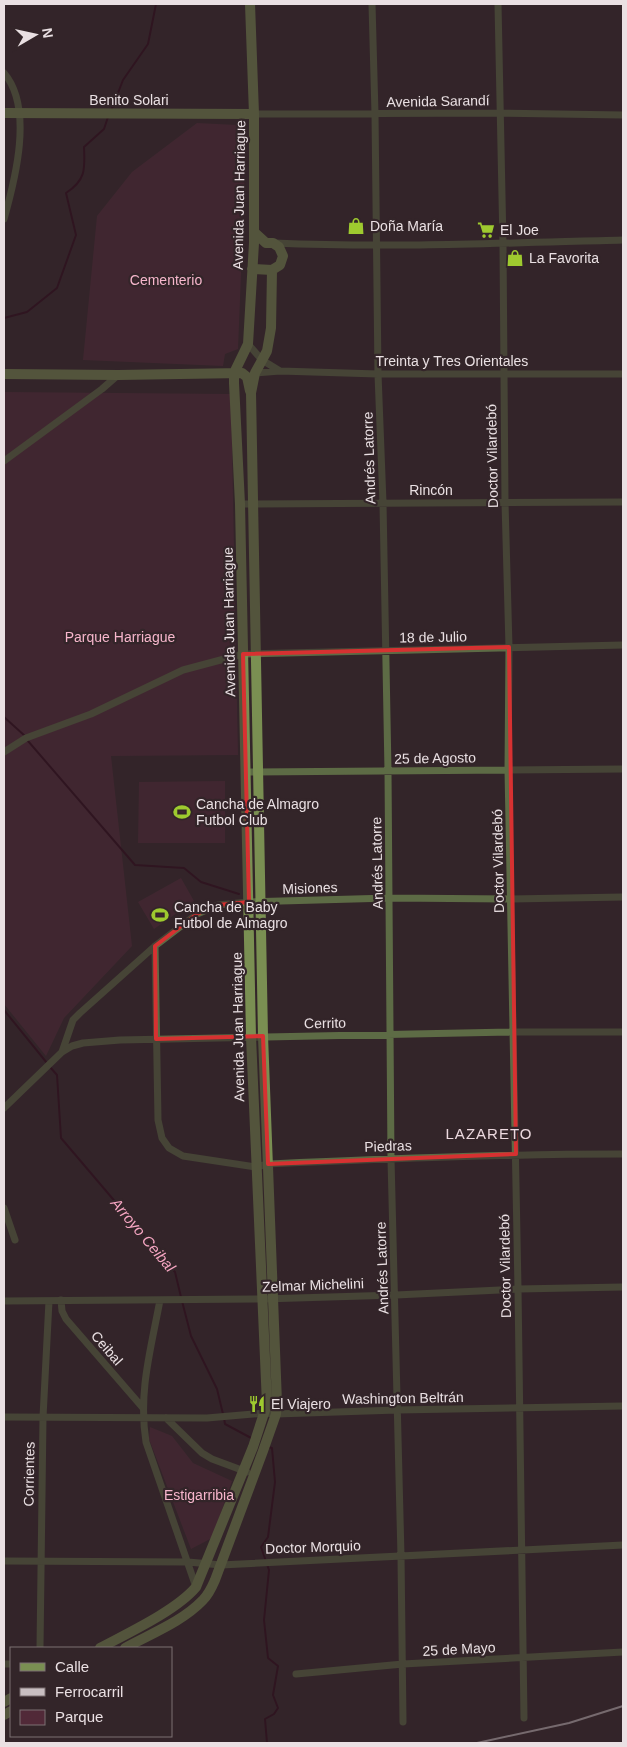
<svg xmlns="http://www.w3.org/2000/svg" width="627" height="1747" font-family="Arial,sans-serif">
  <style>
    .green { fill: #512938 }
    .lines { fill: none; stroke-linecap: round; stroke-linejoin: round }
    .stream { stroke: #2c0316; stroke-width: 2 }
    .street { stroke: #5d6b45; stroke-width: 7 }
    .secondary { stroke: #7a8f52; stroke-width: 10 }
    .rail { stroke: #c8bec1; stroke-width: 2 }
    .marked { fill: none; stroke: #d73131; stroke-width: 4; stroke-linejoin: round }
    .labels { text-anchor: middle; stroke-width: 4.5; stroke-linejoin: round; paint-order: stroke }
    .street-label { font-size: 14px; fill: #eae0e3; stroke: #332529 }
    .poi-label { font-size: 14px; fill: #eae0e3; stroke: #332529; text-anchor: start }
    .park-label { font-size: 14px; fill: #f7b6cc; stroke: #332529 }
    .neighbourhood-label { font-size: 15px; letter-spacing: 1px; fill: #ecd9df; stroke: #332529 }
    .water-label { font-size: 15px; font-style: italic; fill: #f7a6c3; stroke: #332529 }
  </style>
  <rect width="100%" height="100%" fill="#332529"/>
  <path class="green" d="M197,123L237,125L245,133L244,199L238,349L225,354L223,366L83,360L97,216L132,172Z
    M4,392L231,394L238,755L111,756L132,946L64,1018L46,1056L4,1004Z
    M225,781V843H138L139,782Z
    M181,878L194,901L154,929L138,902Z
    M150,1427L172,1436L193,1463L232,1481L212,1538L191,1549L149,1439Z"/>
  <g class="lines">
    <path class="stream" d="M111,111L123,80L148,44L156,4
      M4,318L27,312L57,288L76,235L66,193C86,180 85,169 84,147L104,129L108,117
      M4,717L25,736
      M28,741L135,865L184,868L201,882L239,894
      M4,1010L47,1063
      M50,1067L57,1075L61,1138L175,1272L181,1297
      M182,1301L191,1336L217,1389L223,1414
      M224,1418L225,1424L253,1439
      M267,1743L265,1719L274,1714L278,1708L273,1695L278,1666L268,1658L264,1620L269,1570L261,1547L268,1537L275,1482L272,1448L268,1447"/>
    <path class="street" d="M372,4L375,114L378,374L383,503L388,771L391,1159L401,1556L403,1722
      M498,4L503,244L505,502L509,647L508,770L518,1289L524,1718
      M4,73C34,108 15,180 4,219
      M254,114L500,113L623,115
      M274,243C390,248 507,243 623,240
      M248,344L262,360L280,371
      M255,373L280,371L378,374H623
      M4,461L102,389L118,375
      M240,504L623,502
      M4,752L26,738L91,714L183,670L243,654L623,645
      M247,772L623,769
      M155,946L158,1120L162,1138L169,1148L183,1156L256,1167L268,1164C387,1159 505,1154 623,1154
      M62,1052L73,1020L80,1013L155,946L197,914L218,905L249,902L390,898L511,899L623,897
      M4,1108L62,1052L72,1046L83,1043L120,1040L514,1032H623
      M4,1208L15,1240
      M61,1300L62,1311L66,1319L143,1408
      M160,1300C151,1349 138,1392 146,1442L196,1587
      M4,1301L263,1299L396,1295L518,1289L623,1287
      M4,1417L207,1418L265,1413L276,1414L397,1410L623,1406
      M166,1418L202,1453L212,1459L247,1472
      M4,1561L188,1562L221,1565L623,1545
      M40,1648L43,1417L49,1301
      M4,1664H11
      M296,1674L403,1664L623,1652"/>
    <path class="secondary" d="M4,113L254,114
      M252,269L272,270L280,265L283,256L279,247L273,243H266L254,232
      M4,374L118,375L242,373L247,377L250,391
      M100,1648C128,1633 177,1610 196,1587L253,1447L267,1404L251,1037L240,504L234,383V373L248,344L254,243V114L250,4
      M125,1648C150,1634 182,1622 203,1600C208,1595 212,1587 215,1580L263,1451L276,1414L277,1403L263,1036L251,393L255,373L267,351L271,328L272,270
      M4,1702L11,1698
      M4,1715L11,1711"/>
    <path class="rail" d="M477,1743L569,1723L623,1706"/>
  </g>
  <path d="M0 0H627V1747H0ZM509,647L516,1154L268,1164L263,1036L156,1039L155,946L197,914L218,905L249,902L243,654Z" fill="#332529" fill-opacity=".55" fill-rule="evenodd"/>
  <path class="marked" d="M509,647L516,1154L268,1164L263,1036L156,1039L155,946L197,914L218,905L249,902L243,654Z"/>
  <defs>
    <g id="shop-bare" transform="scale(1.35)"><path d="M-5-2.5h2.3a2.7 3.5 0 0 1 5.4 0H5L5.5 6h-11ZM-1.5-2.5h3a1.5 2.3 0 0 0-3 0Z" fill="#9eca2f" stroke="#332529" stroke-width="2.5" paint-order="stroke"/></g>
    <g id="supermarket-bare" transform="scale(1.35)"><path d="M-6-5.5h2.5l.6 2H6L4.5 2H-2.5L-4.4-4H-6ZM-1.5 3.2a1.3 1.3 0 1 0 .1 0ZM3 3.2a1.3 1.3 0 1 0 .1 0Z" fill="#9eca2f" stroke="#332529" stroke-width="2.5" paint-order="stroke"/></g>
    <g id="stadium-bare" transform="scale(1.35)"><path d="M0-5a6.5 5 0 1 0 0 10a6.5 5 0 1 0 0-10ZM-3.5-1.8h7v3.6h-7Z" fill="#9eca2f" stroke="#332529" stroke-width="2.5" paint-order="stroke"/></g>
    <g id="restaurant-bare" transform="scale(1.35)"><path d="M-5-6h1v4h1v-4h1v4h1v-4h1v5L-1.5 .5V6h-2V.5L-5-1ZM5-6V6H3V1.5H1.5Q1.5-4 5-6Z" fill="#9eca2f" stroke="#332529" stroke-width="2.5" paint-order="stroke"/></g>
  </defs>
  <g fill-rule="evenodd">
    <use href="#shop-bare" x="356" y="226"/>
    <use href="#supermarket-bare" x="486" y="230"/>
    <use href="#shop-bare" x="515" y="258"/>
    <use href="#stadium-bare" x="182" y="812"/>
    <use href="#stadium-bare" x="160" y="915"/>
    <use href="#restaurant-bare" x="257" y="1404"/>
  </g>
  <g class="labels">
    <g class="street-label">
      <text x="129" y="105">Benito Solari</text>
      <text transform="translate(438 101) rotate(-1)" y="5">Avenida Sarandí</text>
      <text transform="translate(239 195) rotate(-89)" y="5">Avenida Juan Harriague</text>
      <text x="452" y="366">Treinta y Tres Orientales</text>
      <text transform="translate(492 456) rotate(-91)" y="5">Doctor Vilardebó</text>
      <text transform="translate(369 458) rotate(-92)" y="5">Andrés Latorre</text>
      <text x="431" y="495">Rincón</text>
      <text transform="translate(229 622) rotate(-91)" y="5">Avenida Juan Harriague</text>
      <text transform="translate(433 637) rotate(-1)" y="5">18 de Julio</text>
      <text transform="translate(435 758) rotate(-1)" y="5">25 de Agosto</text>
      <text transform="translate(498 861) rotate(-91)" y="5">Doctor Vilardebó</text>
      <text transform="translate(377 863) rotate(-91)" y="5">Andrés Latorre</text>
      <text transform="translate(310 888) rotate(-2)" y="5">Misiones</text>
      <text transform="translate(325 1023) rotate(-1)" y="5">Cerrito</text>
      <text transform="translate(238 1027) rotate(-91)" y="5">Avenida Juan Harriague</text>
      <text transform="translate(388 1146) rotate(-2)" y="5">Piedras</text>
      <text transform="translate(505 1266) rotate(-91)" y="5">Doctor Vilardebó</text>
      <text transform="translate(382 1268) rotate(-92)" y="5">Andrés Latorre</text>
      <text transform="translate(313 1285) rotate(-2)" y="5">Zelmar Michelini</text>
      <text transform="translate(107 1348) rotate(49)" y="5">Ceibal</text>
      <text transform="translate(403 1398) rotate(-1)" y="5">Washington Beltrán</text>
      <text transform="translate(29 1474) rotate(-89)" y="5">Corrientes</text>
      <text transform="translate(313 1547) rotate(-2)" y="5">Doctor Morquio</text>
      <text transform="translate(459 1649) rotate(-3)" y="5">25 de Mayo</text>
    </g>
    <g class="poi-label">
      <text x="370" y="231">Doña María</text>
      <text x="500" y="235">El Joe</text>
      <text x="529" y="263">La Favorita</text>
      <text x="196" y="809">Cancha de Almagro<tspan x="196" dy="16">Futbol Club</tspan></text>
      <text x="174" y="912">Cancha de Baby<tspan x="174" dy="16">Futbol de Almagro</tspan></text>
      <text x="271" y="1409">El Viajero</text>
    </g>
    <g class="park-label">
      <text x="166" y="285">Cementerio</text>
      <text x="120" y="642">Parque Harriague</text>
      <text x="199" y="1500">Estigarribia</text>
    </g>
    <g class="neighbourhood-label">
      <text x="489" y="1139">LAZARETO</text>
    </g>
    <g class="water-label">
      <text transform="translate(143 1235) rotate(50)" y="5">Arroyo Ceibal</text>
    </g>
  </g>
  <rect width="627" height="1747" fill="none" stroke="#eae0e3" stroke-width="10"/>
  <rect x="10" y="1647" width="162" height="90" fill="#332529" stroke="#7c7073"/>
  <rect x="20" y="1663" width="25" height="8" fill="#7a8f52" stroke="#7c7073"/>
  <text x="55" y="1672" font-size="15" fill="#eae0e3">Calle</text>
  <rect x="20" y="1688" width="25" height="8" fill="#c8bec1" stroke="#7c7073"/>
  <text x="55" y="1697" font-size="15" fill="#eae0e3">Ferrocarril</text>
  <rect x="20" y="1710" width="25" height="15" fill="#512938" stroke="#7c7073"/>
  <text x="55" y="1722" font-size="15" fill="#eae0e3">Parque</text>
  <g transform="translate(35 35) rotate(81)" stroke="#332529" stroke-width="4" paint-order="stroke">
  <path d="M0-4L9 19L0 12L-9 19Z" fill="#eae0e3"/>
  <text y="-8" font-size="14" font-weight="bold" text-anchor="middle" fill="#eae0e3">N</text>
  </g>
</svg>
